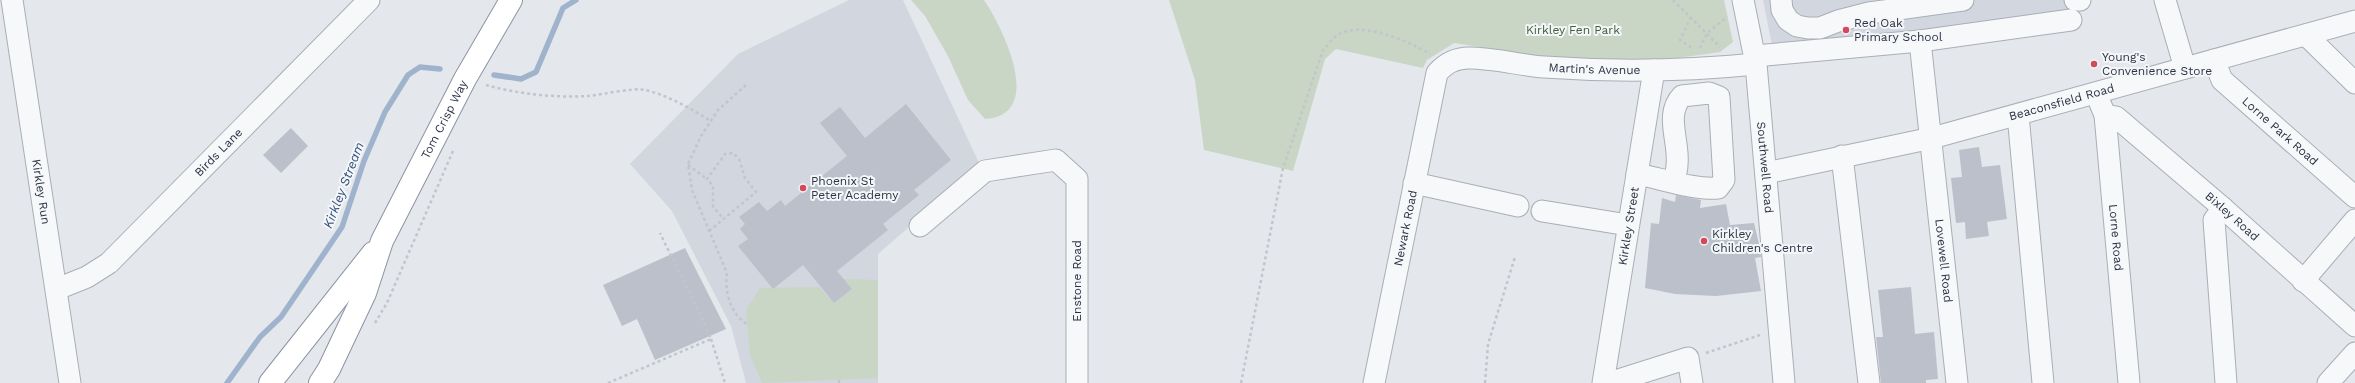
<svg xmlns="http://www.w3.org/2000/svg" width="2355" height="383" font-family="'Work Sans',sans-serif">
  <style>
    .built { fill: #d2d6de }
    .green { fill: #c9d6c5 }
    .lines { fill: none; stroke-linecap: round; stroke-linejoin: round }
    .stream { stroke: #9fb4cc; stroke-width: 5.5 }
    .building { fill: #bbc0ca }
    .minor-casing { stroke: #a9aeb7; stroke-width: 23 }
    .highway-casing { stroke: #8b94a3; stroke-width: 24 }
    .path { stroke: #c2c5cb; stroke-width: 2.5; stroke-dasharray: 3 3; stroke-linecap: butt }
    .minor { stroke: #f7f8fa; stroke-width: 21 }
    .highway { stroke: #fff; stroke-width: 22 }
    .poi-dot { fill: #d1495b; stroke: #f4f6f9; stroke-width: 1.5 }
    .labels { text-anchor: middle; stroke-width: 4; stroke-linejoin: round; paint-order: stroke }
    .poi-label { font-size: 12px; fill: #2b3445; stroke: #f4f6f9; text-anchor: start }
    .park-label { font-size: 12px; fill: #3f6138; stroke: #f4f6f9 }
    .street-label { font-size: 12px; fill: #2b3445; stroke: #f4f6f9 }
    .water-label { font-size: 13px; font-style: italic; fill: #34527a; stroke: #f4f6f9 }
  </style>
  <rect width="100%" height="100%" fill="#e4e7ec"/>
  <path class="built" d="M849,0H903L980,165L878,254V383H746L731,326L672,211L630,164L738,54Z
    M1763,0H2073L2075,9L1773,50Z"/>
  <path class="green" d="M911,0H984C1003,28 1046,115 985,119L968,100L948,56L925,16Z
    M1169,0H1724L1733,42L1720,52L1671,59L1563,60L1454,43L1427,60L1423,68L1336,49L1325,59L1293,171L1204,150L1195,80Z
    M844,279L878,280V378L762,383L750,355L746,310L760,288L819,287L834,303L852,289Z"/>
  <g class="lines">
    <path class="stream" d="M494,75L521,79L536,72L563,8L576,0
      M227,383L260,337L281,317L342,227L364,161L385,112L408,75L420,67L440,69"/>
  </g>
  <path class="building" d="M906,104L951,160L914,190L919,195L883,224L888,230L837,271L852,289L834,303L803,265L773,289L738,246L748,239L740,229L745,224L739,217L759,202L767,211L781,200L785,206L847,156L820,123L840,107L865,138Z
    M291,128L308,146L281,173L263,155Z
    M1979,147L1982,167L2000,165L2007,219L1987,222L1989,236L1966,239L1965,222L1956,223L1951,178L1962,177L1959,150Z
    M1676,195L1701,200L1700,208L1726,204L1730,225L1754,223L1760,248L1761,257L1755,258L1761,291L1716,296L1675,294L1645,288L1651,223L1659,224L1662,198L1675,202Z
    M685,248L726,329L655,360L637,319L622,326L603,285Z
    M1911,287L1915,334L1934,332L1938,379L1926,380V383H1881L1876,337H1883L1878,290Z"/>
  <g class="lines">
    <g class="minor-casing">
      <g id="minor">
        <path id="s1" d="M12,0L70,383"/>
        <path id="s2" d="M1743,0L1756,64L1784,383"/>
        <path d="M1781,0L1782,10L1788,20L1797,26L1808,28H1820L1838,21L1869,13L1963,0"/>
        <path d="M2075,0H2080"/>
        <path d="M2165,0L2185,68"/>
        <path d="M2306,35L2355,83"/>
        <path id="s3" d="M1920,41L1957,383"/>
        <path d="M1755,56L1920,41L2071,20"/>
        <path id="s4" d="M2214,60L2222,80L2355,197"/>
        <path id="s5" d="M2100,103L2105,115L2129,383"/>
        <path d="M2018,115L2043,383"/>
        <path id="s6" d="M2105,115L2116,117L2223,208L2355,326"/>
        <path d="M1842,156L1869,383"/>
        <path id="s7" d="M1766,173L1932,138L2355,21"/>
        <path d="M1637,174C1663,179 1694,190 1718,188L1724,180L1719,97L1709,93L1682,96C1664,115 1680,142 1677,165C1677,170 1675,176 1673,181"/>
        <path d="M1414,183L1518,206"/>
        <path d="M2223,208L2214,220L2226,383"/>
        <path d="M1542,211L1628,225"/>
        <path d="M920,226L985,171L1056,160L1077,179V383"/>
        <path d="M2303,281L2355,220"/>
        <path id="s8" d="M57,289L87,277L109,263L369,0"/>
        <path id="s9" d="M1374,383L1437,73C1446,63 1455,58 1469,58C1494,58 1519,65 1544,67C1615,72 1686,71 1756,64"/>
        <path id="s10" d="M1603,383L1654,70"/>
        <path d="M1609,383L1688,358L1692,383"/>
        <path d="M2328,383L2355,353"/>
      </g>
    </g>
    <g class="highway-casing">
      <g id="highway">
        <path d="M270,383L373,253"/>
        <path id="s11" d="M320,383L329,369L365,293L382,241L465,79L511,0"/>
      </g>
    </g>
    <path class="path" d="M1673,0L1720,47
      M1691,17L1680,40L1692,48
      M1700,48L1707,33L1727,17
      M486,85C518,94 555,98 588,96C602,95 633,87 645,90C668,95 691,109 711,121
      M746,85L718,110L701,136L688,164L692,190L727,273C724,291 731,315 747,324
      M688,165L707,179
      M709,231L756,192L745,178L739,159L733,153L725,154L707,179L713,186V207L724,219
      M375,323L387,303L453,151
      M711,339L725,383
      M1706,353L1760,335
      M839,380V383
      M608,383L711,339C696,302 677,269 660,233
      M1241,383L1283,168L1323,50C1327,46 1331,40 1336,36C1359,19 1409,41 1430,54
      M1485,383L1488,344L1515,257"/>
    <use href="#minor" class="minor"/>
    <use href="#highway" class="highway"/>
  </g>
  <g class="poi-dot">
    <circle cx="1846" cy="30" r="4"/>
    <circle cx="2094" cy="64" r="4"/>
    <circle cx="803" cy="188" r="4"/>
    <circle cx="1704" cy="241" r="4"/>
  </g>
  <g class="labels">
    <g class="poi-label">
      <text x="1854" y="27">Red Oak<tspan x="1854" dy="14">Primary School</tspan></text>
      <text x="2102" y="61">Young's<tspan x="2102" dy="14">Convenience Store</tspan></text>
      <text x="811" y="185">Phoenix St<tspan x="811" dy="14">Peter Academy</tspan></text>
      <text x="1712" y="238">Kirkley<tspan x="1712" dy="14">Children's Centre</tspan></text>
    </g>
    <g class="park-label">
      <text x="1573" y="34">Kirkley Fen Park</text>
    </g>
    <g class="street-label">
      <text dy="4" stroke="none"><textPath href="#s9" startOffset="479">Martin's Avenue</textPath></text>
      <text dy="4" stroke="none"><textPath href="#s7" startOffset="304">Beaconsfield Road</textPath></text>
      <text dy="4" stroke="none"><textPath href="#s11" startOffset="292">Tom Crisp Way</textPath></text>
      <text dy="4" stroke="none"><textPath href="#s4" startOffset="99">Lorne Park Road</textPath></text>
      <text dy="4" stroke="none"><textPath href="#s8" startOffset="214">Birds Lane</textPath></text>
      <text dy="4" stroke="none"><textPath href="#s2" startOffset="169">Southwell Road</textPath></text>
      <text dy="4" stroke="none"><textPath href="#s1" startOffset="194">Kirkley Run</textPath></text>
      <text dy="4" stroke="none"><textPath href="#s6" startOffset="164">Bixley Road</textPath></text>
      <text dy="4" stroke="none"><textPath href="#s10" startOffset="159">Kirkley Street</textPath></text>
      <text dy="4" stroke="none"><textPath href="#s9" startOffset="158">Newark Road</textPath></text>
      <text dy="4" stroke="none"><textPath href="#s5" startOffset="136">Lorne Road</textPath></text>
      <text dy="4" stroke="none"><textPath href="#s3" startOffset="221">Lovewell Road</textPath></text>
      <text transform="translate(1077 281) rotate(-90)" y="4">Enstone Road</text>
    </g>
    <g class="water-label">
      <text transform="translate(343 185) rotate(-69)" y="5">Kirkley Stream</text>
    </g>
  </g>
</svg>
